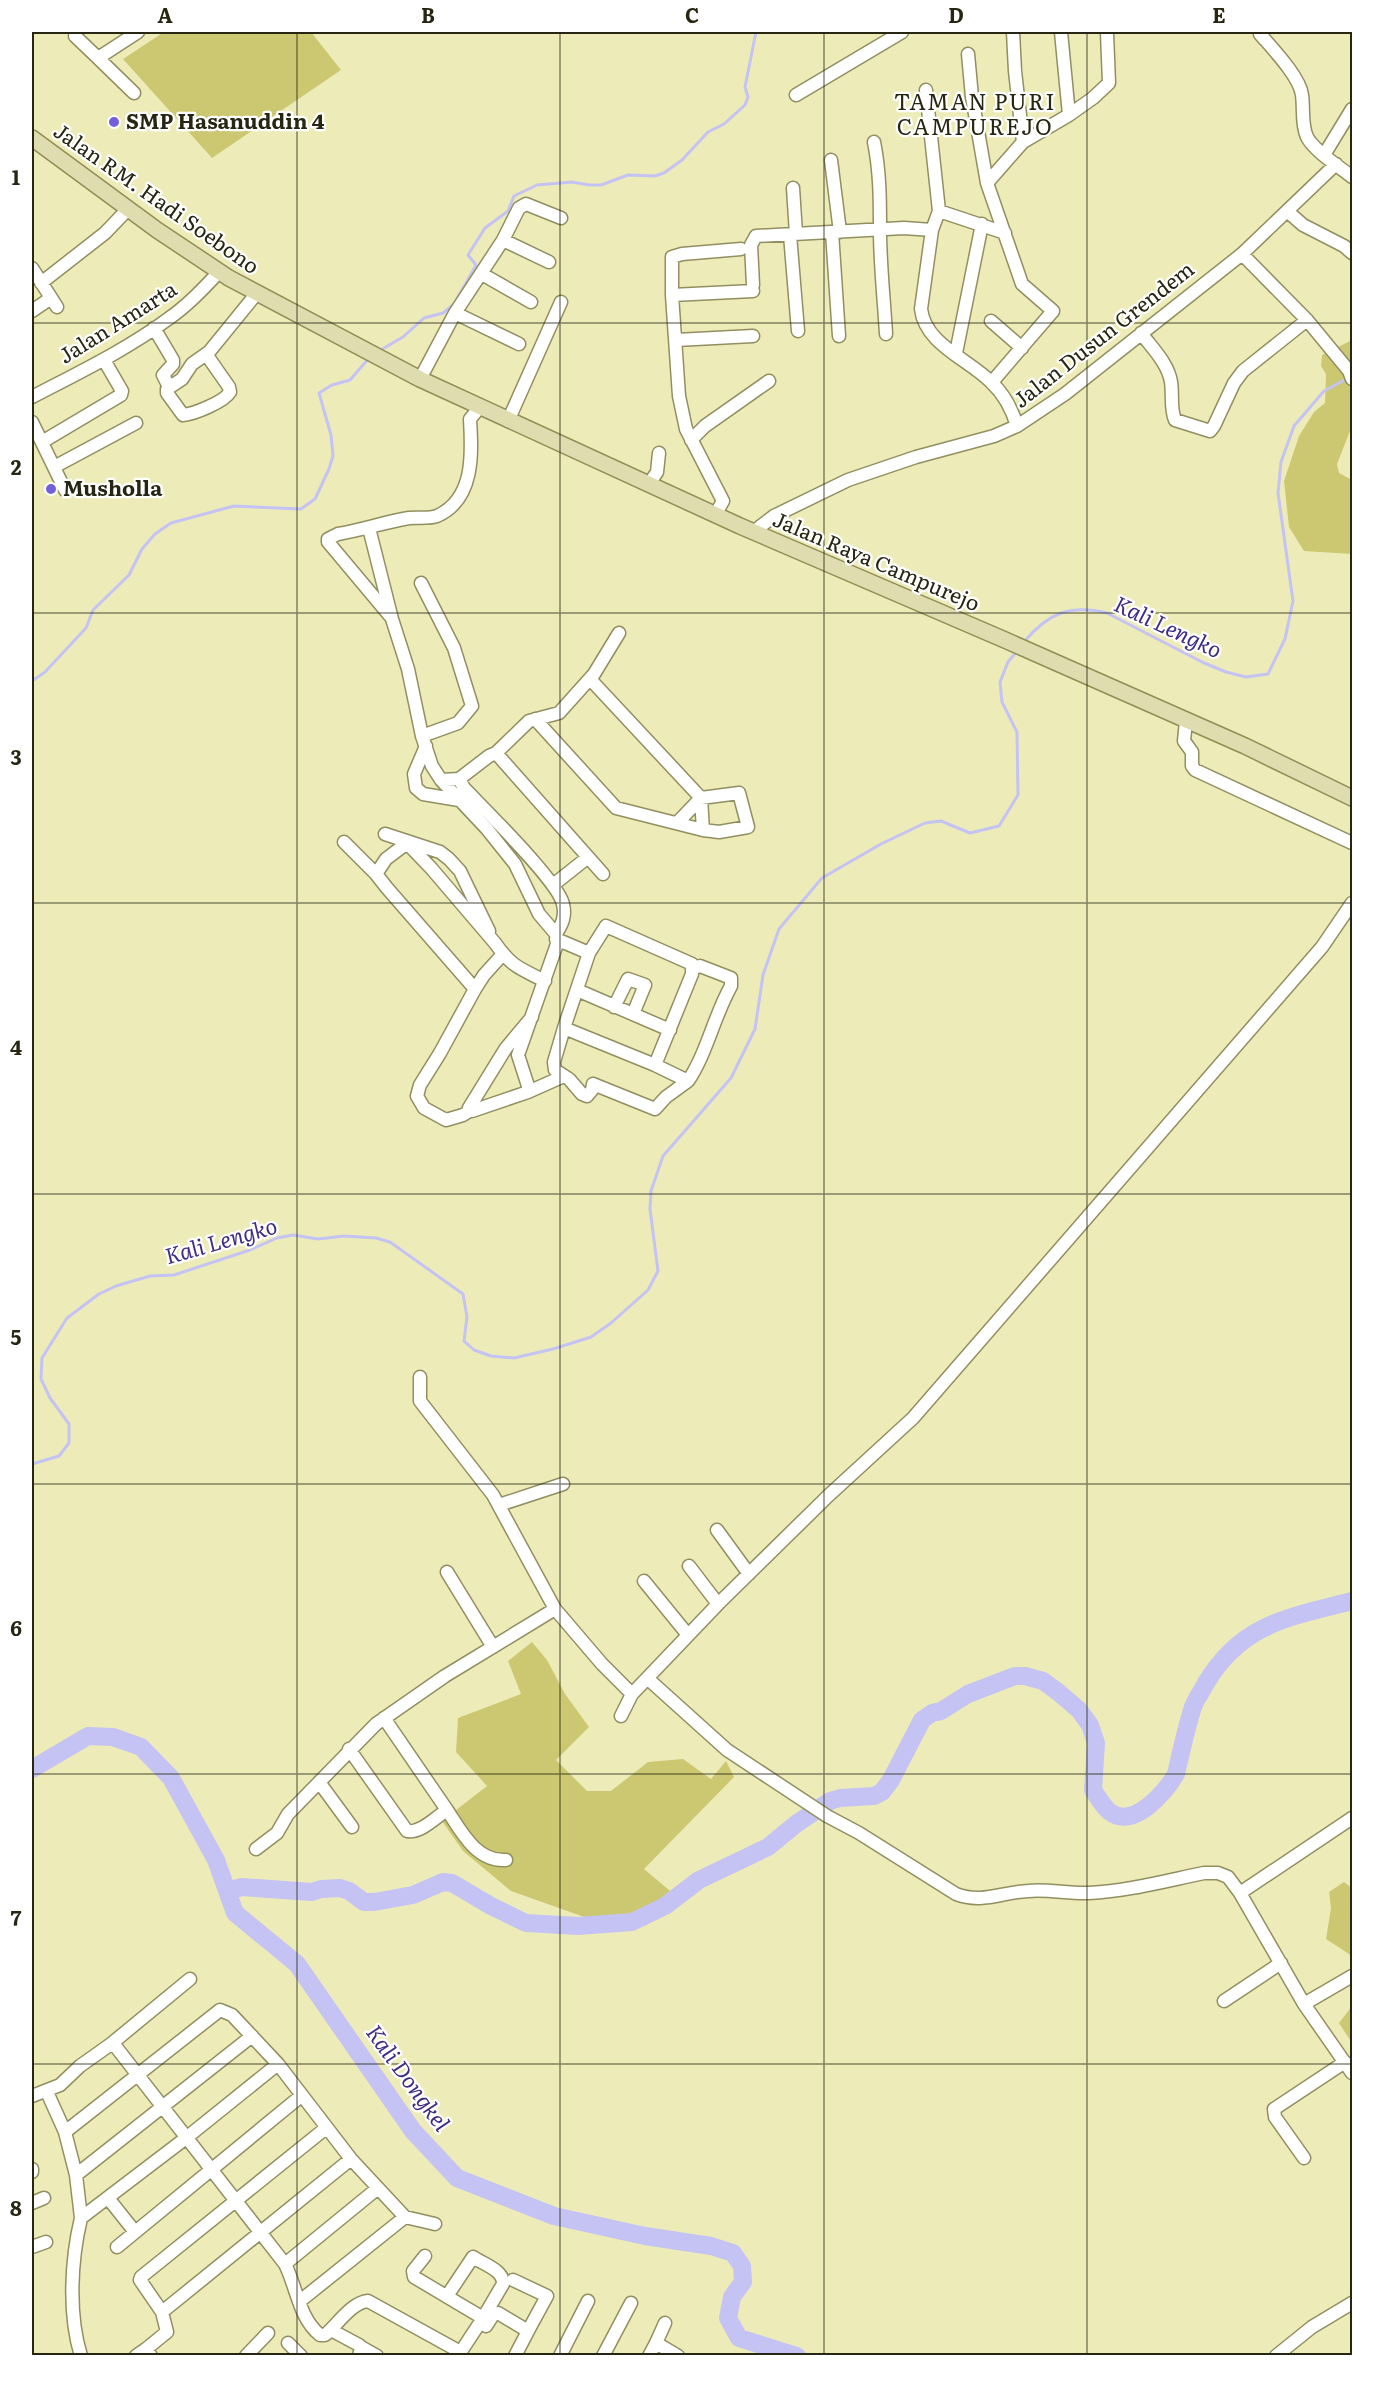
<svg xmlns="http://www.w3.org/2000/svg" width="1384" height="2387" font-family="Literata,serif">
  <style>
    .green { fill: #ccc872 }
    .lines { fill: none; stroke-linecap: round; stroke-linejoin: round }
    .stream { stroke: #c4c3f3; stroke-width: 3 }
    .river { stroke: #c4c3f3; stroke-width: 18 }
    .minor-casing { stroke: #918f60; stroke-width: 15 }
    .major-casing { stroke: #908d55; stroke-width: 18 }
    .minor { stroke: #fff; stroke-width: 12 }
    .major { stroke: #dfdcaf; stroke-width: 15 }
    .grid { fill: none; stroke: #262612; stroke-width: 1.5; stroke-opacity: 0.55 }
    .poi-dot { fill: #725fd9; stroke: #fff; stroke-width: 2 }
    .labels { text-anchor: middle; stroke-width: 4.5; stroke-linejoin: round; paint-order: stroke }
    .poi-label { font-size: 21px; font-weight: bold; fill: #262612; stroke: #fff; text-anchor: start }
    .street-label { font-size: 21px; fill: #262612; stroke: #fff }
    .neighbourhood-label { font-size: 22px; letter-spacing: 1.5px; fill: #262612; stroke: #fff }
    .water-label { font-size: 22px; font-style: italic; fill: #3e2d86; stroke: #fff }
    .neatline { fill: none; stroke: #262612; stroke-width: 2 }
    .grid-label { font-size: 20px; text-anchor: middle; font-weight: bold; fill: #262612 }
  </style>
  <rect width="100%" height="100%" fill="#edecb9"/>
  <path class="green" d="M164,32H311L341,70L212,158L123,59Z
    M1352,340V426L1337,464L1339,473L1352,480V554L1304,551L1289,527L1284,481L1299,436L1314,412L1325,403L1326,374L1321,366L1322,355Z
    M532,1642L547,1660L565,1694L589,1727L556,1760L587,1791H611L648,1762L683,1759L711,1779L726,1761L734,1777L644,1869L682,1901L621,1930L511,1891L463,1851L442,1821L487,1786L456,1752L458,1718L521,1694L508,1661Z
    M1344,1882L1352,1888V1958L1349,1954L1326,1939L1331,1908L1329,1892Z
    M1352,2006V2043L1339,2023Z"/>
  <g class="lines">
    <path class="stream" d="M379,351L403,337L424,318L443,313L454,304L475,267L476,265L468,255L485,228L508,211L514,196L537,185L572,182L589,185H601L628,175L655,176L664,173L682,160L708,132L724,124L745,105L748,97L745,87L756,32
      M1024,642C1048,613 1070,604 1107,613L1202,662L1226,672L1246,677L1268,674L1285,639L1293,601L1278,493L1281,462L1294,426L1324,391L1348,378
      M32,681L45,672L86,628L93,610L129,575L142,549L155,534L171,523L234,506L301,509L315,499L329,469L333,456L331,435L319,393L332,385L350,380L369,358
      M32,1464L59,1456L69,1443V1424L50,1398L41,1379L42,1358L67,1318L99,1294L116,1286L150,1276L174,1275L250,1250L277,1238L293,1235L318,1239L344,1236L376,1238L390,1242L463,1294L467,1317L464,1341L474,1350L491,1356L514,1358L553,1349L591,1337L611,1323L648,1290L658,1271L650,1209L651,1191L663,1156L731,1078L755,1029L763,975L779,929L822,878L881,844L925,823L941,821L970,833L999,826L1018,795L1017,732L1002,702L1000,682L1008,662L1018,650"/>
    <path class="river" d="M32,1769L88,1736L113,1737L141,1747L171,1778L216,1860L235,1913L297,1964L413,2131L457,2178L554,2216L645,2236L711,2246L733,2253L742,2266L743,2282L732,2297L728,2318L739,2338L797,2356
      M227,1891L242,1887L312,1892L321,1889L340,1888L349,1891L364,1902H374L413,1895L443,1882L452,1883L491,1906L526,1923L578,1926L632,1922L665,1906L699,1880L768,1847L796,1824L830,1801L840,1798L874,1796L882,1792L891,1780L922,1720L932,1713L941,1711L968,1694L1015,1676H1025L1043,1681L1058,1692L1079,1710L1090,1725L1096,1743L1093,1790C1098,1797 1103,1807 1110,1812C1133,1830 1166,1792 1176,1774C1181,1752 1186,1729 1193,1707C1196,1699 1202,1691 1206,1683C1242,1623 1290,1617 1352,1601"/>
    <g class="minor-casing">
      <path id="minor" d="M1013,32L1015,71L1023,142
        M1061,32L1069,115
        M1260,34C1272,48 1300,77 1302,95C1304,108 1301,124 1307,137C1314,151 1340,167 1352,177
        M75,36L98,58
        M968,54L972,97L987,183L1022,284L1053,311L992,382
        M926,90L939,211L932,230L921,309C925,344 968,359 991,382C1004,394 1012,409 1017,426
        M134,93L98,58L138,32
        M796,95L902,32
        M874,142C880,172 880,200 880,230C880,265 884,299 886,334
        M1324,155L1352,109
        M831,160L840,232
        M987,183L1023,142L1069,115L1093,98L1109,83L1107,33
        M793,188L796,234
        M939,211L1005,233
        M1287,211L1303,225L1344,246L1352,253
        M832,232L839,336
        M790,235L798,331
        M503,240L549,262
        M1242,254L1336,164
        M32,268L57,307
        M482,274L531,302
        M41,283L105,233L128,209
        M753,285L751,245L756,236L904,228L932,230
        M672,295V257L682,254L741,249
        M32,311L51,298
        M455,313L519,344
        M991,321L1022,348
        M154,328L173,360V364L163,375L169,387
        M1141,333C1152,348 1168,363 1171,382C1173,395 1170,408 1175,420L1210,431L1214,426L1234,383L1243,371L1307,320
        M676,340L753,336
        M956,353L982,224
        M206,354L229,387L230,392C224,402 194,414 183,415L167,393V389L182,379L192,364L209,352L257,293
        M420,379L455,313L503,240L519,208L526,204L561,218
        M32,397C78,373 126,350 168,319C187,306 203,289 219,272
        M508,421L561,302
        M32,422L65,490
        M691,440L705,426L769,381
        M42,442L121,395L122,391L104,360
        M54,467L136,423
        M649,484L657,472L659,453
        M715,515L723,501L686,429L679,396L672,295L753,291
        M369,528L392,619L408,669L422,736L432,766L441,780L487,829L515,864L539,914L556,934L557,944L518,1055L529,1089L528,1092L472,1111L469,1108L506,1048L532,1017
        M753,532L774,516L848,480L916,457L994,436L1017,426L1065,394L1242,254L1307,320L1349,371L1352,379
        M421,583L454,648L472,706L458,723L422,736
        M390,616L328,542V539L338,534C362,530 385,522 409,518C418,517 429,519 437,516C475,499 472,453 470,419L480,407
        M590,679L701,798L703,830
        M535,719L616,808L703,830L719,832L748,827L739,793L701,798L677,823
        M1186,721L1184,741L1192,752V766L1195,770L1352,843
        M426,746L414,774L416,788L423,794L459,800
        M496,753L529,721L559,713L594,674L619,633
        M459,779L489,756L496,753L603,874
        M441,780L459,779L464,788C484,809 558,881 563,904C566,917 562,924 556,934
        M385,834L440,852L449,859L460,871L489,931
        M344,842L376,874
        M553,885L587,858
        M556,939L589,953L606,926L692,964V974L655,1065L564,1028L589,953
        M503,954L484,975L475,989L387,888L376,874L386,859L407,843L431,868L495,943C512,967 519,968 545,981
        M577,990L670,1030
        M614,1007L628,979L645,985L633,1014
        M564,1028L554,1062L555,1070L569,1079L582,1094L587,1096L592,1090L593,1084L655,1109L666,1097L688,1081L655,1065
        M688,1081C707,1053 714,1016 731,986V978L700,966L694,968
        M528,1092L564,1076
        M471,1110L463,1115L446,1120L424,1108L417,1096L420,1085L440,1053L475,989
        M420,1377V1401L493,1495L555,1609
        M499,1505L563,1484
        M717,1530L749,1574
        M689,1566L718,1604
        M447,1572L493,1647
        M644,1581L688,1635
        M647,1678L727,1750L827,1816L859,1833L956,1894C982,1904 1002,1892 1028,1891C1048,1889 1069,1894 1089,1893C1128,1891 1165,1881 1204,1873H1218L1228,1877L1240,1893L1304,2004L1352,2073
        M621,1716L632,1694
        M384,1718L447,1810
        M349,1749L407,1831C420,1834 436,1817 447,1810C461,1831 476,1862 506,1860
        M319,1782L352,1827
        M256,1849L277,1833L288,1814L376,1724L445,1676L555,1609L602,1664L632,1694L718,1604L828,1496L913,1418L1322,947L1352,903
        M1240,1893L1352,1818
        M1224,2001L1281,1963
        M1304,2004L1352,1976
        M111,2044L190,1979
        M47,2092L65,2132L76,2175L81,2218L186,2138L278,2064
        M32,2096L60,2085L80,2066L111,2044L116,2047L285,2264C297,2288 299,2318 320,2335H325C337,2325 352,2302 368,2301L455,2349L460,2353L459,2356
        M65,2132L220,2010L232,2015L278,2064L351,2159L405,2217
        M1304,2158L1275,2117L1274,2109L1345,2062
        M32,2169V2172
        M76,2175L252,2036
        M108,2198L135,2232
        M32,2203L44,2198
        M81,2218C71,2260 68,2314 81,2356
        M32,2247L46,2242
        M117,2247L301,2096
        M425,2256L413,2271L414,2277L483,2318L460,2353
        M285,2264L378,2188
        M513,2280L547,2296L528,2331
        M447,2296L473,2257C483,2264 504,2270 503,2284L483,2318
        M300,2301L405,2217L435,2224
        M162,2312L351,2159
        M665,2323L656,2343L678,2356
        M486,2326L493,2315L498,2313L528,2331L515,2356
        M331,2330L359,2345L361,2347L359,2356
        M288,2343L301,2356
        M361,2347L377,2356
        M146,2349L167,2332L162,2312L140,2280L141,2277L326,2128
        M136,2356L146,2349L151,2356
        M246,2356L268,2333
        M560,2356L588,2301
        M603,2356L631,2303
        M649,2356L656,2343
        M1276,2356L1312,2327L1352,2303"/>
    </g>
    <g class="major-casing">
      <path id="major" d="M32,138L157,230L229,278L420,379L740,526L1005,640L1245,746L1352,798"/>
    </g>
    <use href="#minor" class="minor"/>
    <use href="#major" class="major"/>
  </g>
  <path class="grid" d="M297,32V2356M560,32V2356M824,32V2356M1087,32V2356M32,323H1352M32,613H1352M32,903H1352M32,1194H1352M32,1484H1352M32,1774H1352M32,2064H1352"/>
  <g class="poi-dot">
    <circle cx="114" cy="122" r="6"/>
    <circle cx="51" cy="489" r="6"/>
  </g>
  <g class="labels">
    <g class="poi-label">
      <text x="126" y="129">SMP Hasanuddin 4</text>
      <text x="63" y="496">Musholla</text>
    </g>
    <g class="street-label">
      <text transform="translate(156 199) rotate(35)" y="7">Jalan RM. Hadi Soebono</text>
      <text transform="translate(118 323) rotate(-32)" y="7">Jalan Amarta</text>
      <text transform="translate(1104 335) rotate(-38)" y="7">Jalan Dusun Grendem</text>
      <text transform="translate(876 562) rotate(23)" y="7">Jalan Raya Campurejo</text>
    </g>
    <g class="neighbourhood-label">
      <text x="975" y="110">TAMAN PURI<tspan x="975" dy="25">CAMPUREJO</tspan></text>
    </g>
    <g class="water-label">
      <text transform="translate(1168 627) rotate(25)" y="8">Kali Lengko</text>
      <text transform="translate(221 1241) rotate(-16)" y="8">Kali Lengko</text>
      <text transform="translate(408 2078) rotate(54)" y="8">Kali Dongkel</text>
    </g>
  </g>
  <rect width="1384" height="2387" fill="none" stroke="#ffffff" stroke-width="66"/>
  <rect x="33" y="33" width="1318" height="2321" class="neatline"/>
  <g class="grid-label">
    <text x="165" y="23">A</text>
    <text x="428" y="23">B</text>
    <text x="692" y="23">C</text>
    <text x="956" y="23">D</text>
    <text x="1219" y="23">E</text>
    <text x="16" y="185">1</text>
    <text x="16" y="475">2</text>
    <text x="16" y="765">3</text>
    <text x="16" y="1055">4</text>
    <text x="16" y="1345">5</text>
    <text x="16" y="1636">6</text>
    <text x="16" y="1926">7</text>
    <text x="16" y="2216">8</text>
  </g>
</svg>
